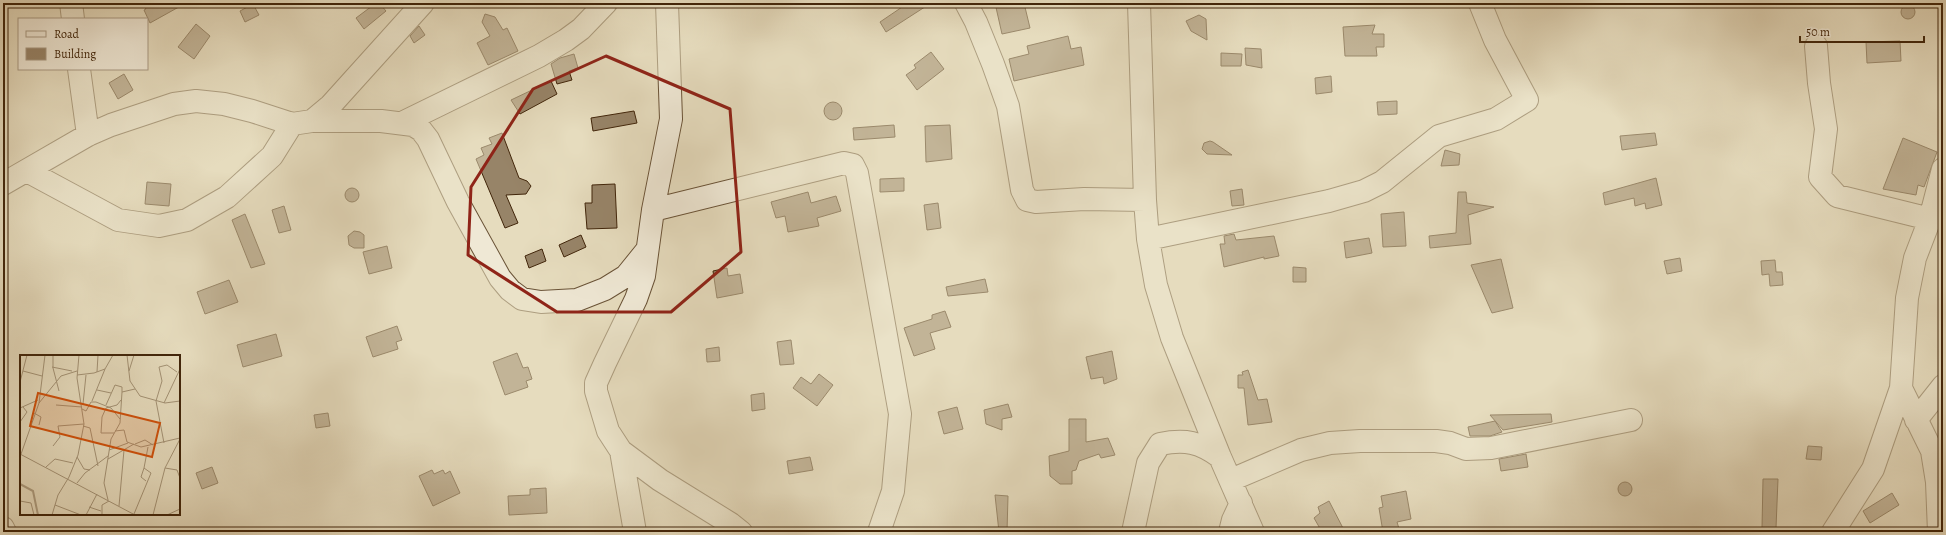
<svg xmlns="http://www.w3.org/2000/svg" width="1946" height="535" font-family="Alegreya,serif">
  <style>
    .building { fill: #978468; stroke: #41250a }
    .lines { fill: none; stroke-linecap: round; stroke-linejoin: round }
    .minor-casing { stroke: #6a5337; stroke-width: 24 }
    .minor { stroke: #efe8d5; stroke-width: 22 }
    .marked { fill: none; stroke: #8f2418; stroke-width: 3; stroke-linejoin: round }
    .inset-river { fill: none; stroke: #ae9e81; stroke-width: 2 }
    .inset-road { fill: none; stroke: #a49376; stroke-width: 1 }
    .view { fill: #cf510c; fill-opacity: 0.15; stroke: #cf510c; stroke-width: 2 }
    .inset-edge { fill: none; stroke: #41250a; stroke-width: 2 }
  </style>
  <rect width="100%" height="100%" fill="#e6dcbe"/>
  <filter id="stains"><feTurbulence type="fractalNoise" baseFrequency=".005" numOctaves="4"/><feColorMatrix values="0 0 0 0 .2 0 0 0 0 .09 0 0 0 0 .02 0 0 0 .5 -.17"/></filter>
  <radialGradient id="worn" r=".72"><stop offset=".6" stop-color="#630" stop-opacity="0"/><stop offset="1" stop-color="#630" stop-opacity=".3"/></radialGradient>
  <path class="building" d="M142,3H186L150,23L144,10L146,9Z
    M376,3H379L386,11L364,29L356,18Z
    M908,3H931L886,32L880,22Z
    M995,3H1024L1030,28L1002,34Z
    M253,4L259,15L245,22L240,11Z
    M1901 12a7 7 0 1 1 14 0a7 7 0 1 1-14 0Z
    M485,14L495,17L503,30L507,28L518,51L488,65L477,43L490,36L482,22Z
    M1199,15L1206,19L1207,40L1191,31L1186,21Z
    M196,24L210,36L194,59L178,47Z
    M1375,25L1372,34H1384V47H1376L1377,56H1345L1343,27Z
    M419,26L425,35L414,43L410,36Z
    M1068,36L1071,49L1081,47L1084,65L1014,81L1009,59L1029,54L1027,46Z
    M1900,41L1901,61L1867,63L1866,42Z
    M1245,48L1261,49L1262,68L1246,65Z
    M931,52L944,69L917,90L906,75L916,68L914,65Z
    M1221,53L1242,54L1241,66H1221Z
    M574,54L578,68L569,71L572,80L557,84L551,64L560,58Z
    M124,74L133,90L118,99L109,83Z
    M1331,76L1332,92L1316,94L1315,78Z
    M551,81L557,94L520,114L511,100Z
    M1397,101V114L1378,115L1377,102Z
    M824 111a9 9 0 1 1 18 0a9 9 0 1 1-18 0Z
    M634,111L637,123L593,131L591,118Z
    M894,125L895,137L854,140L853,128Z
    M950,125L952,159L926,162L925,126Z
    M502,133L519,178L527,181L531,186L526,194L506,195L518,223L505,228L476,159L484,155L481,148L492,144L489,138Z
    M1655,133L1657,145L1622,150L1620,136Z
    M1903,138L1937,152L1924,187L1918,185L1916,195L1883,189Z
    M1210,141L1213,142L1232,155L1207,154L1202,149L1204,143Z
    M1445,150L1460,154L1459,165L1441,166Z
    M904,178V191L880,192V179Z
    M1656,178L1662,205L1646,209L1645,203L1635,206L1634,198L1605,205L1603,193Z
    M147,182L171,184L169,206L145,204Z
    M615,184L617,228L587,229L585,203H592V185Z
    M345 195a7 7 0 1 1 14 0a7 7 0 1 1-14 0Z
    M1242,189L1244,205L1232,206L1230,191Z
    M808,192L811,203L836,196L841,211L817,218L819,226L788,232L785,216L776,218L771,202Z
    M1458,192H1466L1467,203L1494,207L1468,215L1471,244L1430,248L1429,236L1456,233Z
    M938,203L941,228L927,230L924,205Z
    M284,206L291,230L279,233L272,210Z
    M1404,212L1406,246L1383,247L1381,214Z
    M245,214L265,264L251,268L232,220Z
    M354,231L360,232L364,235V248H354L349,245L348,236Z
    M1234,234L1236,240L1274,236L1279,256L1264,259V257L1224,267L1220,244H1225L1224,236Z
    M581,235L586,247L564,257L559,245Z
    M1369,238L1372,253L1346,258L1344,242Z
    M387,246L392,268L369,274L363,252Z
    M542,249L546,261L529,268L525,256Z
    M1680,258L1682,271L1667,274L1664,261Z
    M1501,259L1513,308L1492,313L1471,265Z
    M1775,260L1776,272H1782L1783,285L1770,286L1769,274L1762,275L1761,261Z
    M1293,267L1306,268V282H1293Z
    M727,268L728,276L740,274L743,293L717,298L713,271Z
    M985,279L988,292L948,296L946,287Z
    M229,280L238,302L205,314L197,292Z
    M945,311L951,327L930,333L935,349L914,356L904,328L932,319V315Z
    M397,326L402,340L396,342L398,349L373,357L366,337Z
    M276,334L282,356L243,367L237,345Z
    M791,340L794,364L780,365L777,342Z
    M719,347L720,361L707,362L706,349Z
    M1112,351L1117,379L1104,384L1103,377L1091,379L1086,357Z
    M517,353L523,368L528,367L532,379L526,381L528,387L505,395L493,362Z
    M1248,370L1258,400L1267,399L1272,422L1248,425L1244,388H1238V375H1243L1242,372Z
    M819,374L833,385L817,406L793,388L801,377L811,384Z
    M764,393L765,409L752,411L751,395Z
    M1008,404L1012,417L1002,419V430L986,424L984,410Z
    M957,407L963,429L944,434L938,412Z
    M328,413L330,426L316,428L314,415Z
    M1551,414L1552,422L1503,430L1490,415Z
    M1069,419H1086V442L1108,438L1115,455L1101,458L1099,454L1079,461L1076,470L1072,471V484H1060L1050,476L1049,456L1069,451Z
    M1495,421L1502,432L1490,436H1470L1468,427Z
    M1808,446L1822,447L1821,460L1806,459Z
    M1526,454L1528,467L1501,471L1499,459Z
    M810,457L813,470L789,474L787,461Z
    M212,467L218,483L202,489L196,473Z
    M432,470L434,474L443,470L445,474L450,471L460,493L433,506L419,476Z
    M1763,479H1778L1776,528H1762Z
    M1618 489a7 7 0 1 1 14 0a7 7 0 1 1-14 0Z
    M546,488L547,513L509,515L508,496L530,495V489Z
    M1406,491L1411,519L1397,522L1400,532H1383L1379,508L1383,507L1381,496Z
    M1892,493L1899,505L1870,523L1863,511Z
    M995,495L1008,496L1007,532H999Z
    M1329,501L1345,532H1322L1314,518L1320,513L1318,507Z"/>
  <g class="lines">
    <g class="minor-casing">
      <path id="minor" d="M71,3L73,19
        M966,3L976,22L993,64L1008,106L1022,190L1027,200L1036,202L1084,199L1145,200
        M1139,3L1145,200L1148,239L1156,285L1172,338L1220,457L1253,532
        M1816,46L1819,83L1826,129L1820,177L1837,196L1930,219
        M79,69L88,135
        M312,121L330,106L423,3
        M402,123L539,56L566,40L581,29L606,3
        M27,171L118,220L159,226L187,220L227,197L272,156L292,124
        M3,184L88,135L111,125L174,104L196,101L224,104L252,111L292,124L312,121H381L413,125L421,130L428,139L458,202L500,278L510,290L522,299L541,302L577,300L605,289L626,276L647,250
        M653,210L844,163L853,165L857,173L900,414L893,491L879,532
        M1148,239L1329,201L1364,191L1382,182L1439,136L1496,119L1527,100L1495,40L1480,3
        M1916,420L1943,386
        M621,451L660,480L731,524L741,532
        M1231,480L1301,450L1330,443L1360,441H1436L1450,443L1466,449L1491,448L1631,420
        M3,528L5,532
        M635,532L621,451L608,431L596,391V383L605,363L636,299L644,276L653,210L671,119L667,3
        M1133,532L1148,463L1160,444C1185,439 1200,442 1220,457
        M1230,532L1233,520L1241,503
        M1833,532L1873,469L1901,388
        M1939,532L1937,482L1932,451L1901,388L1907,298L1915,258L1930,219L1943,169"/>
    </g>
    <use href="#minor" class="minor"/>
  </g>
  <path d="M0 0H1946V535H0ZM606,56L730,109L741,252L671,312H557L468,255L471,187L533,89Z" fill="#e6dcbe" fill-opacity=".55" fill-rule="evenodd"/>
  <path class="marked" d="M606,56L730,109L741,252L671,312H557L468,255L471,187L533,89Z"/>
  <g transform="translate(20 355)">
    <rect width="160" height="160" fill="#e6dcbe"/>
    <path class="inset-river" d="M0,129L13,136L18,160"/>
    <path class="inset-road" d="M33,0V13L39,36M107,0L110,26L120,41L145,48L160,46M32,12L52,16M3,16L22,21M109,16L114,0M77,17L78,0M57,20L74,18L85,14L93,0M0,27L7,0M77,35L91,38M72,46L85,14M19,48L41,21L57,16M144,48L160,14M63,49L66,20M36,50L62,52M86,50L95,30L102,32V37M0,53L18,45M62,54L66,56L71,47H76L91,53L100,64M14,58L21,62L19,70M0,67L7,57L3,52M63,71L70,73L78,111M95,76L104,75L107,87L121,92L160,83M94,78H81L82,62L86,53L97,50L101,45M144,88L136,46L142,26L139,12L147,10L157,17M115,89L125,85L133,90M33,91L40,82L38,71L64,69M89,95L108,88M0,99L115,160M0,102L19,48L25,0M57,102L64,114L70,115M88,104L114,89M26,112L35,104L53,108M124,113L121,122L126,126M145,113L157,115L160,123M57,128L65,118L88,101M88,145L84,128L91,84L100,68L102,37L115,34M0,146L11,148L14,160M35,150L61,160M99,151L104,95M69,152L81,156M114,159L131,118L124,113L128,92M32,160L38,140L49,122L58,100L64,69L57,23L59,0M66,160L77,139M82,160V150L89,146M133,160L145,113L160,84M147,160L160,154"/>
    <path class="view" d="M18,38L140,68L132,102L10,71Z"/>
    <rect width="160" height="160" class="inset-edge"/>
  </g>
  <rect width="1946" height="535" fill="none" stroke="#e6dcbe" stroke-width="16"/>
  <rect x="4" y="4" width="1938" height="527" fill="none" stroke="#41250a" stroke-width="2"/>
  <rect x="8" y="8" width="1930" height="519" fill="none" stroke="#41250a"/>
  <rect x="18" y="18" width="130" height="52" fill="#efe8d5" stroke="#a99a84"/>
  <rect x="26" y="31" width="20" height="6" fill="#efe8d5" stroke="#a99a84"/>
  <text x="54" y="38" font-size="12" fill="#41250a">Road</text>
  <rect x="26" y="48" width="20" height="12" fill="#978468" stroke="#a99a84"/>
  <text x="54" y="58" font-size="12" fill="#41250a">Building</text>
  <path d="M1800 36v6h124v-6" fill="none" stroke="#41250a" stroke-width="2"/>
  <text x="1806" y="36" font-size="12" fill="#41250a" stroke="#efe8d5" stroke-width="3" paint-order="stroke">50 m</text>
  <rect width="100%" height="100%" filter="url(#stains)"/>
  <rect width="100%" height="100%" fill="url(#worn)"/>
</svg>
